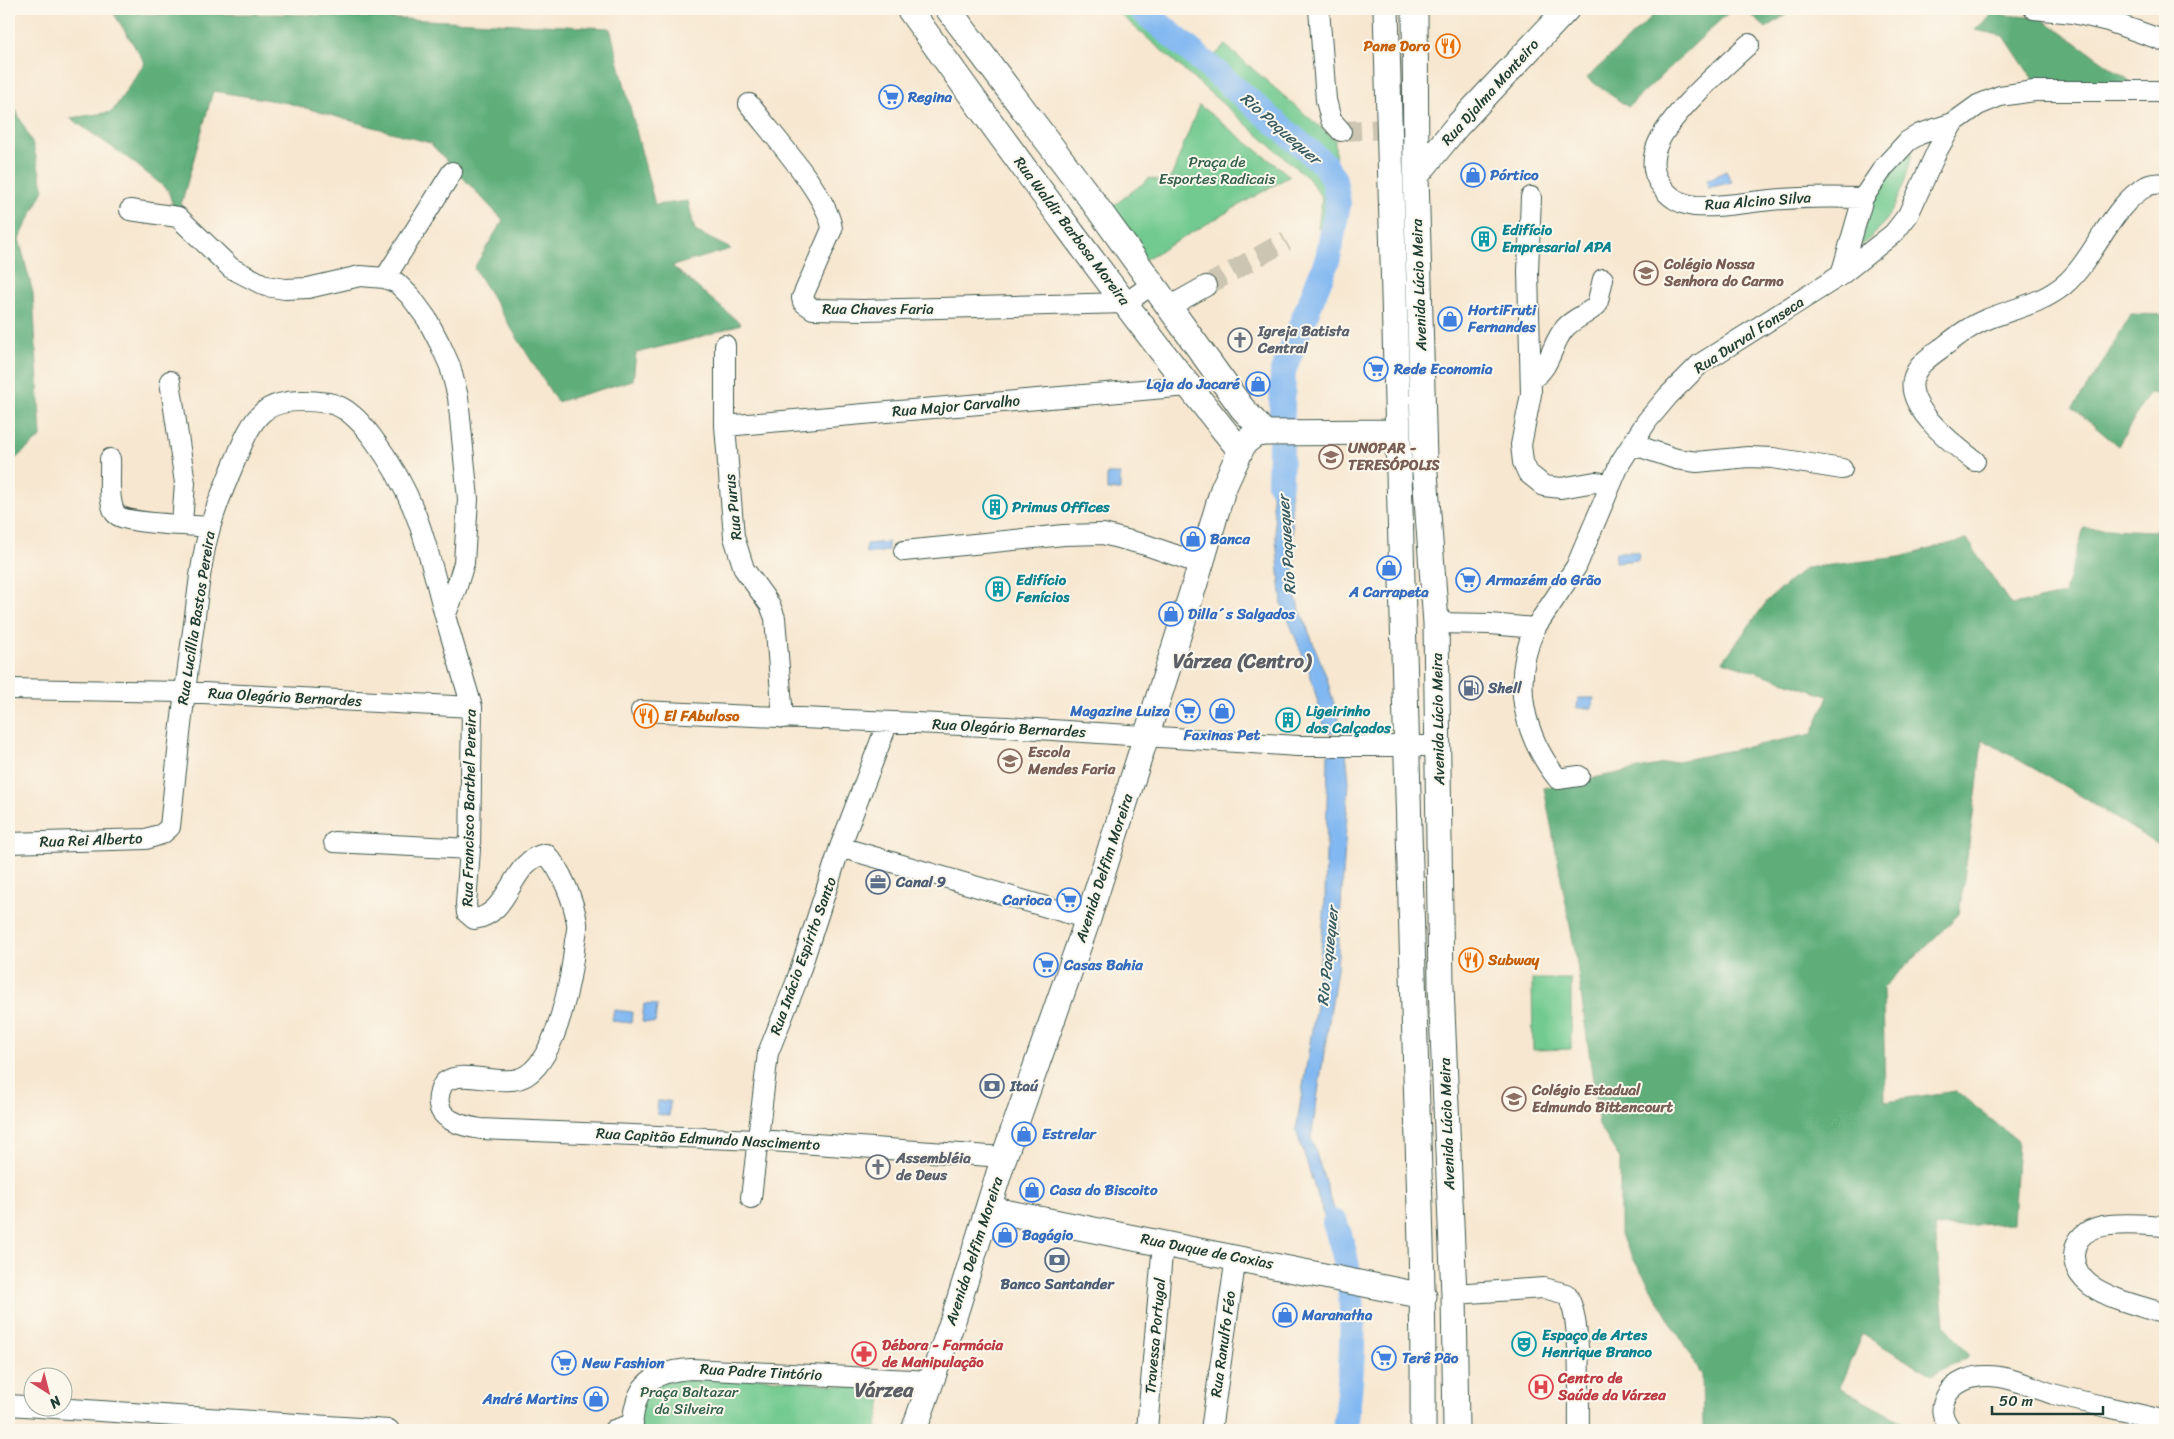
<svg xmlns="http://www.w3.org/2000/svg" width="2174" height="1439" font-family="Sriracha,sans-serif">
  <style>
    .green { fill: #73ca90; stroke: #498462 }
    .forest { fill: #5eae7a; stroke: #3e7657 }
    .water { fill: #82b8f1; stroke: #507a92 }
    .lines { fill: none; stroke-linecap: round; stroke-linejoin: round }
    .river { stroke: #82b8f1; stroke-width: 26 }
    .minor-tunnel { stroke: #ccc5b1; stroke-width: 20; stroke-dasharray: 20 10; stroke-linecap: butt }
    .minor-casing { stroke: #3f564b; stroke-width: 22 }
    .major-casing { stroke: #3f564b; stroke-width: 27 }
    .minor { stroke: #fff; stroke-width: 20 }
    .major { stroke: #fff; stroke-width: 25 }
    .labels { text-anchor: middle; stroke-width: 4; stroke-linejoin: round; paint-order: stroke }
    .food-label { font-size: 15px; font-weight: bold; fill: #c56008; stroke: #fbf7ec; text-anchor: start }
    .street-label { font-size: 15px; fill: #1f3d34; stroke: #fbf7ec }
    .shop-label { font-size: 15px; font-weight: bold; fill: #366cbe; stroke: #fbf7ec; text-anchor: start }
    .park-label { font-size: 15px; fill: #34604b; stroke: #fbf7ec }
    .culture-label { font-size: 15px; font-weight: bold; fill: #0d838f; stroke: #fbf7ec; text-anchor: start }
    .education-label { font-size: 15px; font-weight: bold; fill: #785e54; stroke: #fbf7ec; text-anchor: start }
    .worship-label { font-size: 15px; font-weight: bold; fill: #5b616d; stroke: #fbf7ec; text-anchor: start }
    .service-label { font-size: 15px; font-weight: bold; fill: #4e5e75; stroke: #fbf7ec; text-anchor: start }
    .health-label { font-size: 15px; font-weight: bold; fill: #be3a42; stroke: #fbf7ec; text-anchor: start }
    .water-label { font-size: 16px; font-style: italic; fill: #385c63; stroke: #fbf7ec }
    .district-label { font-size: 20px; font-weight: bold; fill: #5c6066; stroke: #fbf7ec }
  </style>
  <rect width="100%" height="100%" fill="#fbf7ec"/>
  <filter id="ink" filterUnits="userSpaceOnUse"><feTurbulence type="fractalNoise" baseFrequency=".02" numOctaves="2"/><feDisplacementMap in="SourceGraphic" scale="10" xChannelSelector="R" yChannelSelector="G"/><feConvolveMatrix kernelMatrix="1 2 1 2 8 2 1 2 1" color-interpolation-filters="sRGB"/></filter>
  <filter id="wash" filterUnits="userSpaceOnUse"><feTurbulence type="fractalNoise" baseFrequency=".0096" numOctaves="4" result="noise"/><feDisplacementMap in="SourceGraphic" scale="20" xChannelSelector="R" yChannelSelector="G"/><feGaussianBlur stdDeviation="1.12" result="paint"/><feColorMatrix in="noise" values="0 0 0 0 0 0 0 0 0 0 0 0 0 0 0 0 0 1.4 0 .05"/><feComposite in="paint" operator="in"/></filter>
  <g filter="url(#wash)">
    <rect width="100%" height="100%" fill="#f7e7d0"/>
    <path class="green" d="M1114,9H1150L1142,18L1201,69L1225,45L1335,140C1335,167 1342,210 1318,229L1322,198L1309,179Z
      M1199,105L1290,176L1144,260L1109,209L1150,178L1169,183Z
      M1912,151C1908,181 1888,231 1859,246L1877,184Z
      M1532,979H1571V1049L1533,1050Z
      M683,1370L884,1390L876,1430H637L642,1392Z"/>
    <path class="forest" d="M111,9H130L140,14H287L610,28L655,205L688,201L695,231L731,249L672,266L741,324L697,338L636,353L633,380L557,402L474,268L503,220L430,143L288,103L213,91L177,219L168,190L128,158L70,118L112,112L145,63Z
      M1660,9H1732L1628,107L1587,78Z
      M1745,9H1795L1766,28Z
      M1992,14L2041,18L2133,83L2036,84L2004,36L1975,30Z
      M9,96L33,145L44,190L19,239L33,293L41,437L9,464Z
      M2131,314L2165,315V395L2149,393L2118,446L2073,408L2102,364Z
      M2165,526V849L2073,791L1982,739L1977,787L1959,914L1883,988L1885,1101L1956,1091L2018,1141L2013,1223L1935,1227L1944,1324L1970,1355L1932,1375L1862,1334L1839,1388L1917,1430H1703L1702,1375L1620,1235V1159L1599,1125L1576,957L1544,788L1812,734L1828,696L1723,661L1768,600L1805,568L1900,557L1967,539L2011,605L2064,595L2084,528L2153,531Z"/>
    <path class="water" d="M1726,171L1732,182L1708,188L1707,180Z
      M1288,446L1296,599L1326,676L1342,732H1326L1310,674L1282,604L1270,474V449Z
      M1107,474H1120V490H1107Z
      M888,542V551L866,554V544Z
      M1616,552H1639L1638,560L1615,562Z
      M1578,698H1594L1592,708H1577Z
      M1346,751L1349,781L1337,969L1311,1138L1350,1259L1337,1256L1296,1130L1316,1005L1325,902L1328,754Z
      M644,1004L657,1005L655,1023L642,1022Z
      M614,1010L632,1012L631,1023L612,1021Z
      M658,1101H670L669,1116L657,1114Z"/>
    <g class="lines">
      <path class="river" d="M1141,9L1324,164L1334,180L1338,204L1328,258L1283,371L1280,483
        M1335,1223C1360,1289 1353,1362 1345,1430"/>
    </g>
  </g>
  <g filter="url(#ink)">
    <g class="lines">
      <path class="minor-tunnel" d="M1341,131L1389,129
        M1206,286L1286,241"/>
      <g class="minor-casing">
        <path id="minor" d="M1319,9L1326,100L1331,120L1341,131
          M2034,9L2073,13L2108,21L2165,41
          M1749,44C1723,68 1663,119 1655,152C1652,164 1654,176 1661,185C1669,198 1680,204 1695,206C1720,208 1747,202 1771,200C1802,197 1832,197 1863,198
          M749,104C771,133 829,197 832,229L802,298L803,302L813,309L863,310L1126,303L1151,285
          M1531,197L1528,271L1531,394L1521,445L1523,462L1528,473L1544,486L1561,488L1595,482L1609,484
          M130,210L178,217L231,268L266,286L285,289L308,288L360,276L385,278L397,283L411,297L427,319L440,344L450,366L458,397L468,499L464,563L456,589L445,616L472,707L470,849L466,904L467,913L474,919C511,915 510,859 546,854C561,869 574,901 577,923C578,928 576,935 575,941C572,975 558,1055 527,1075C504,1090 465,1067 445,1082C441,1086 440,1090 439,1096C435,1120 462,1126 481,1129L757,1140L1004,1157
          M1841,275L1863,198L1884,167L1908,141L1920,134L1953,123
          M385,278L452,172
          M1167,308L1206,286
          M725,345V426L734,537L744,569L770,605L775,618L783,718
          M1531,379C1551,369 1551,343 1565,328C1574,318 1588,314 1597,305L1603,279
          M170,381L185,483L182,523
          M725,426L1188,386
          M1632,444L1676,459L1697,462L1748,457L1773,458L1842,469
          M110,459C111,474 107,499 115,513C122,524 193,525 210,527
          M1975,461C1954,445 1907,409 1913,380C1916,365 1932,355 1943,347C1956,337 1970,326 1985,320C2012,309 2041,304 2064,285C2094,260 2112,204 2147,186C2152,183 2160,184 2165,183
          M904,551L1064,535L1103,534L1146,545L1201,564
          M1436,623L1490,624L1535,628L1576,567L1620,463L1647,421L1668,396L1700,364L1841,275L1894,233L1908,215L1937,151L1953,123L1978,105L2000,96L2034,91H2165
          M1535,628C1511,681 1523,735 1558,779L1579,776
          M9,689L184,692L472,707
          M641,711L1007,727L1297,746H1438
          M334,842L470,849
          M9,843L146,839L162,834L170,827C177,759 184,692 194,624C198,592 201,559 210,528C216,505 226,483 235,461C242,445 249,424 263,412C280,398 308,400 328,403C347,406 361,422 372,437C417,496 427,546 445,616
          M840,847L1088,919
          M751,1198L768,1053L796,983L840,847L888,722
          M2165,1226C2138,1225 2075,1214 2074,1256C2074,1268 2080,1277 2090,1285C2111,1300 2141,1306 2165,1314
          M1454,1294L1544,1288L1566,1294C1583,1315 1578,1401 1579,1430
          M9,1405L389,1430
          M614,1430L633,1424
          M632,1430C634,1386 648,1372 691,1369L931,1381
          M1147,1430L1163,1242
          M1211,1430L1236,1257
          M1951,1430C1942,1418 1939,1408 1947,1395C1955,1382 1971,1376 1987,1376C2010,1376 2031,1387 2053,1394C2090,1404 2128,1411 2165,1421"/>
      </g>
      <g class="major-casing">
        <path id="major" d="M909,9C1016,158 1124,307 1239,449
          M948,9L1091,199L1242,408L1265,433
          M1386,9C1394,342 1405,675 1414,1009C1418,1150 1424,1289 1423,1430
          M1415,9L1416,176L1424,459L1436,623L1441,987L1454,1294L1456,1430
          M1416,176L1457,126L1567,9
          M989,1209L1424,1296
          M914,1430L954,1317L1004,1157L1088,919L1201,564L1223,489L1244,443L1256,434L1265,433L1397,432"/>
      </g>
      <use href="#minor" class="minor"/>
      <use href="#major" class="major"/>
    </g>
  </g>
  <defs>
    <g id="restaurant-ring" transform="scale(1.25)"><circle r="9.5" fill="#fbf7ec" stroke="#e8710a" stroke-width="1.5"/><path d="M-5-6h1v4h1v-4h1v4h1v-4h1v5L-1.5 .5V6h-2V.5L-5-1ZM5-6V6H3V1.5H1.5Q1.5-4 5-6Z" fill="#e8710a"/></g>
    <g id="supermarket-ring" transform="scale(1.25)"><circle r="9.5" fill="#fbf7ec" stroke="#3f7fe0" stroke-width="1.5"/><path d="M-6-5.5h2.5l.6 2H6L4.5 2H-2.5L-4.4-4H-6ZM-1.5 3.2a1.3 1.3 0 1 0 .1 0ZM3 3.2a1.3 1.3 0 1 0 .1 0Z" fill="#3f7fe0"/></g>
    <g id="shop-ring" transform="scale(1.25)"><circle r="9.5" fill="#fbf7ec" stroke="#3f7fe0" stroke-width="1.5"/><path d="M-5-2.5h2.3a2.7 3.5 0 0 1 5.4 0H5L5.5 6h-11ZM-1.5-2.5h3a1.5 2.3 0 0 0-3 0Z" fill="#3f7fe0"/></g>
    <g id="building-ring" transform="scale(1.25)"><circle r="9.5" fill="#fbf7ec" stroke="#0f9aa8" stroke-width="1.5"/><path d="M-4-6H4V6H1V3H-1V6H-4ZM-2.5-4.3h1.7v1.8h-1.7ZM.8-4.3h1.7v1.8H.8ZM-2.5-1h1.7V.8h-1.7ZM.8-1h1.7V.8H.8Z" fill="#0f9aa8"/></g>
    <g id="school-ring" transform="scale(1.25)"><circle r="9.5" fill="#fbf7ec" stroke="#8d6e63" stroke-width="1.5"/><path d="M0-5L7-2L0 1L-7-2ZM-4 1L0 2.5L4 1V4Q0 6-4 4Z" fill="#8d6e63"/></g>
    <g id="church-ring" transform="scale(1.25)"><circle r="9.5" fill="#fbf7ec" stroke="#6b7280" stroke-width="1.5"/><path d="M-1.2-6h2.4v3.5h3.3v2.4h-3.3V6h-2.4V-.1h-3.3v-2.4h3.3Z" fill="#6b7280"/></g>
    <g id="university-ring" transform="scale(1.25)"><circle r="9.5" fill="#fbf7ec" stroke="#8d6e63" stroke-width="1.5"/><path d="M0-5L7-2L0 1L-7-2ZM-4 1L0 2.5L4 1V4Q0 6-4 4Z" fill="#8d6e63"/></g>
    <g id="fuel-ring" transform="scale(1.25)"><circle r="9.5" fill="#fbf7ec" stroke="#5c6f8a" stroke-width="1.5"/><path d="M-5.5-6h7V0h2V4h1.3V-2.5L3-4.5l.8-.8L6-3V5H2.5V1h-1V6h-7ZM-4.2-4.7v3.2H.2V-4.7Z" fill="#5c6f8a"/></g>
    <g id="office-ring" transform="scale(1.25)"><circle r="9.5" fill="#fbf7ec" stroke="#5c6f8a" stroke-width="1.5"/><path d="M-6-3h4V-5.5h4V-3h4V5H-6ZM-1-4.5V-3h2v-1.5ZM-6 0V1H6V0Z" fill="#5c6f8a"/></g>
    <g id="bank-ring" transform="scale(1.25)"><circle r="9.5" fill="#fbf7ec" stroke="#5c6f8a" stroke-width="1.5"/><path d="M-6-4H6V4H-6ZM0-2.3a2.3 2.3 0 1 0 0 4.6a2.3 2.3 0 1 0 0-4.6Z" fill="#5c6f8a"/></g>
    <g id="theatre-ring" transform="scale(1.25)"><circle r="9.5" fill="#fbf7ec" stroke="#0f9aa8" stroke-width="1.5"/><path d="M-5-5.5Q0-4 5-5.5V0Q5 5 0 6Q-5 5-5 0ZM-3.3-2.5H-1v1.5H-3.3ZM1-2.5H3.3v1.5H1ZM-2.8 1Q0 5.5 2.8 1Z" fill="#0f9aa8"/></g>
    <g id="pharmacy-ring" transform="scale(1.25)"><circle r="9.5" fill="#fbf7ec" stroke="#e0444e" stroke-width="1.5"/><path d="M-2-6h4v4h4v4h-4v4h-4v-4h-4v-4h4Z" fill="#e0444e"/></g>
    <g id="hospital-ring" transform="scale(1.25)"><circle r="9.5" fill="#fbf7ec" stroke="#e0444e" stroke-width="1.5"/><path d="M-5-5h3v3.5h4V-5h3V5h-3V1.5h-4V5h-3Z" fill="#e0444e"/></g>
  </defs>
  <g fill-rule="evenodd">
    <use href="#restaurant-ring" x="1448" y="46"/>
    <use href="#supermarket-ring" x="891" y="97"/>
    <use href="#shop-ring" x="1473" y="175"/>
    <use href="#building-ring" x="1484" y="239"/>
    <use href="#school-ring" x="1646" y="273"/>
    <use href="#shop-ring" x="1450" y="319"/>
    <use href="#church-ring" x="1240" y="340"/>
    <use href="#supermarket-ring" x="1376" y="369"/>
    <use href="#shop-ring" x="1258" y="384"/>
    <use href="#university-ring" x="1331" y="457"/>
    <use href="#building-ring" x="995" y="507"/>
    <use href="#shop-ring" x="1193" y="539"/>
    <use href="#shop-ring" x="1389" y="568"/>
    <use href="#supermarket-ring" x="1468" y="580"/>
    <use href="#building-ring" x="998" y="589"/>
    <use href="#shop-ring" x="1171" y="614"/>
    <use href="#fuel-ring" x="1471" y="688"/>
    <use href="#supermarket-ring" x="1188" y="711"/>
    <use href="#shop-ring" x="1222" y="711"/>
    <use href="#restaurant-ring" x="646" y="716"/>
    <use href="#building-ring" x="1288" y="720"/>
    <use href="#school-ring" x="1010" y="761"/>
    <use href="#office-ring" x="878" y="882"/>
    <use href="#supermarket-ring" x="1069" y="900"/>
    <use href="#restaurant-ring" x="1471" y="960"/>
    <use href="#supermarket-ring" x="1046" y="965"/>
    <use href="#bank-ring" x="992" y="1086"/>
    <use href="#school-ring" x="1514" y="1099"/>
    <use href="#shop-ring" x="1024" y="1134"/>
    <use href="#church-ring" x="878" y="1167"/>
    <use href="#shop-ring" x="1032" y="1190"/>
    <use href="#shop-ring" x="1005" y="1235"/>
    <use href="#bank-ring" x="1057" y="1260"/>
    <use href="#shop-ring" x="1285" y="1315"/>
    <use href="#theatre-ring" x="1524" y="1344"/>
    <use href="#pharmacy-ring" x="864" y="1354"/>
    <use href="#supermarket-ring" x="1384" y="1358"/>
    <use href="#supermarket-ring" x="564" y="1363"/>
    <use href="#hospital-ring" x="1541" y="1387"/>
    <use href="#shop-ring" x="596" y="1399"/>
  </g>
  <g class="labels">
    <g class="food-label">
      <text x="1430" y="51" text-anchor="end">Pane Doro</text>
      <text x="664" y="721">El FAbuloso</text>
      <text x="1488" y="965">Subway</text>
    </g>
    <g class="street-label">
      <text transform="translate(1490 92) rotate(-48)" y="5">Rua Djalma Monteiro</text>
      <text transform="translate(1758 201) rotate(-4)" y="5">Rua Alcino Silva</text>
      <text transform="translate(1072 231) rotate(53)" y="5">Rua Waldir Barbosa Moreira</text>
      <text transform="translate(1419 285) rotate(-92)" y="5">Avenida Lúcio Meira</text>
      <text x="878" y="314">Rua Chaves Faria</text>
      <text transform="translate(1749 335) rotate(-33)" y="5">Rua Durval Fonseca</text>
      <text transform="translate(956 406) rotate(-5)" y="5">Rua Major Carvalho</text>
      <text transform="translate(733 507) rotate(-96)" y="5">Rua Purus</text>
      <text transform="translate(196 618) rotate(-81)" y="5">Rua Lucíllia Bastos Pereira</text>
      <text transform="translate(285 697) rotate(3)" y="5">Rua Olegário Bernardes</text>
      <text transform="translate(1438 719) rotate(-91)" y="5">Avenida Lúcio Meira</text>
      <text transform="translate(1009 728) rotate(3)" y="5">Rua Olegário Bernardes</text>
      <text transform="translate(469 808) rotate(-89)" y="5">Rua Francisco Barthel Pereira</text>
      <text transform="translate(91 840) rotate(-2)" y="5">Rua Rei Alberto</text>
      <text transform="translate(1104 868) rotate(-72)" y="5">Avenida Delfim Moreira</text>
      <text transform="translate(803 956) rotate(-70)" y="5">Rua Inácio Espírito Santo</text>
      <text transform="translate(1447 1124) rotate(-92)" y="5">Avenida Lúcio Meira</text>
      <text transform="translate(708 1139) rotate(3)" y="5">Rua Capitão Edmundo Nascimento</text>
      <text transform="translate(974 1251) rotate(-72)" y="5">Avenida Delfim Moreira</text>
      <text transform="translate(1207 1251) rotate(11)" y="5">Rua Duque de Caxias</text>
      <text transform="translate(1155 1336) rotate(-85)" y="5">Travessa Portugal</text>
      <text transform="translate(1223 1344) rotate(-82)" y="5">Rua Ranulfo Féo</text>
      <text transform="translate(761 1372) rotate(3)" y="5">Rua Padre Tintório</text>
    </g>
    <g class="shop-label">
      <text x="908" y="102">Regina</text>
      <text x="1490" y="180">Pórtico</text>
      <text x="1468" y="315">HortiFruti<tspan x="1468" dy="17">Fernandes</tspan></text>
      <text x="1394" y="374">Rede Economia</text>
      <text x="1240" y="389" text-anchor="end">Loja do Jacaré</text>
      <text x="1210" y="544">Banca</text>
      <text x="1486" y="585">Armazém do Grão</text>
      <text x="1389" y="597" text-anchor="middle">A Carrapeta</text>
      <text x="1188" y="619">Dilla´s Salgados</text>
      <text x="1170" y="716" text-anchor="end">Magazine Luiza</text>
      <text x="1222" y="740" text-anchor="middle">Faxinas Pet</text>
      <text x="1052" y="905" text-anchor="end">Carioca</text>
      <text x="1064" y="970">Casas Bahia</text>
      <text x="1042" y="1139">Estrelar</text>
      <text x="1050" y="1195">Casa do Biscoito</text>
      <text x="1022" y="1240">Bagágio</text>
      <text x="1302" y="1320">Maranatha</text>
      <text x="1402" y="1363">Terê Pão</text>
      <text x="582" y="1368">New Fashion</text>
      <text x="578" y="1404" text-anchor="end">André Martins</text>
    </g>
    <g class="park-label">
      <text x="1217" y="167">Praça de<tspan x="1217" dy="17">Esportes Radicais</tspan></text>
      <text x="689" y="1397">Praça Baltazar<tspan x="689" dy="17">da Silveira</tspan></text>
    </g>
    <g class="culture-label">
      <text x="1502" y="235">Edifício<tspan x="1502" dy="17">Empresarial APA</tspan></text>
      <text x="1012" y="512">Primus Offices</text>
      <text x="1016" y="585">Edifício<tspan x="1016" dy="17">Fenícios</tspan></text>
      <text x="1306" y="716">Ligeirinho<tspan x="1306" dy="17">dos Calçados</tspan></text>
      <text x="1542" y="1340">Espaço de Artes<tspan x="1542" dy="17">Henrique Branco</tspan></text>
    </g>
    <g class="education-label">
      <text x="1664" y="269">Colégio Nossa<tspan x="1664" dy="17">Senhora do Carmo</tspan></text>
      <text x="1348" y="453">UNOPAR -<tspan x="1348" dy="17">TERESÓPOLIS</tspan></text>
      <text x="1028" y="757">Escola<tspan x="1028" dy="17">Mendes Faria</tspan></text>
      <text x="1532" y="1095">Colégio Estadual<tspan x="1532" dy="17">Edmundo Bittencourt</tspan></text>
    </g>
    <g class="worship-label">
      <text x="1258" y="336">Igreja Batista<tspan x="1258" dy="17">Central</tspan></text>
      <text x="896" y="1163">Assembléia<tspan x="896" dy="17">de Deus</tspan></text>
    </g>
    <g class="service-label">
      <text x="1488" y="693">Shell</text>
      <text x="896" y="887">Canal 9</text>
      <text x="1010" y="1091">Itaú</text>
      <text x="1057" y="1289" text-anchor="middle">Banco Santander</text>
    </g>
    <g class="health-label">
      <text x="882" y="1350">Débora - Farmácia<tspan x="882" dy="17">de Manipulação</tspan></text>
      <text x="1558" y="1383">Centro de<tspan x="1558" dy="17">Saúde da Várzea</tspan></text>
    </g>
    <g class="water-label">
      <text transform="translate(1281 128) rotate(41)" y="6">Rio Paquequer</text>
      <text transform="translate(1286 545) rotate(-94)" y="6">Rio Paquequer</text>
      <text transform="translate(1327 956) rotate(-84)" y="6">Rio Paquequer</text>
    </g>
    <g class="district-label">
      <text x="1242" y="668">Várzea (Centro)</text>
      <text x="884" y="1397">Várzea</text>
    </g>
  </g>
  <rect width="2174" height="1439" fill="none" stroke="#fbf7ec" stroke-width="30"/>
  <g transform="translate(48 1392) rotate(144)"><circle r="24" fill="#fbf7ec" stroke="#a3ada2"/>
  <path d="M0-4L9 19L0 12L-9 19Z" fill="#d1495b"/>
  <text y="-8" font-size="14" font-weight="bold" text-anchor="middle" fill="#1f3d34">N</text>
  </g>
  <path d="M1992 1406v8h111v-8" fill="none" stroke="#1f3d34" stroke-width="2.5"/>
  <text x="1999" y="1406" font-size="15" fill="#1f3d34" stroke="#fbf7ec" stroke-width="4" paint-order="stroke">50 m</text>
</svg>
